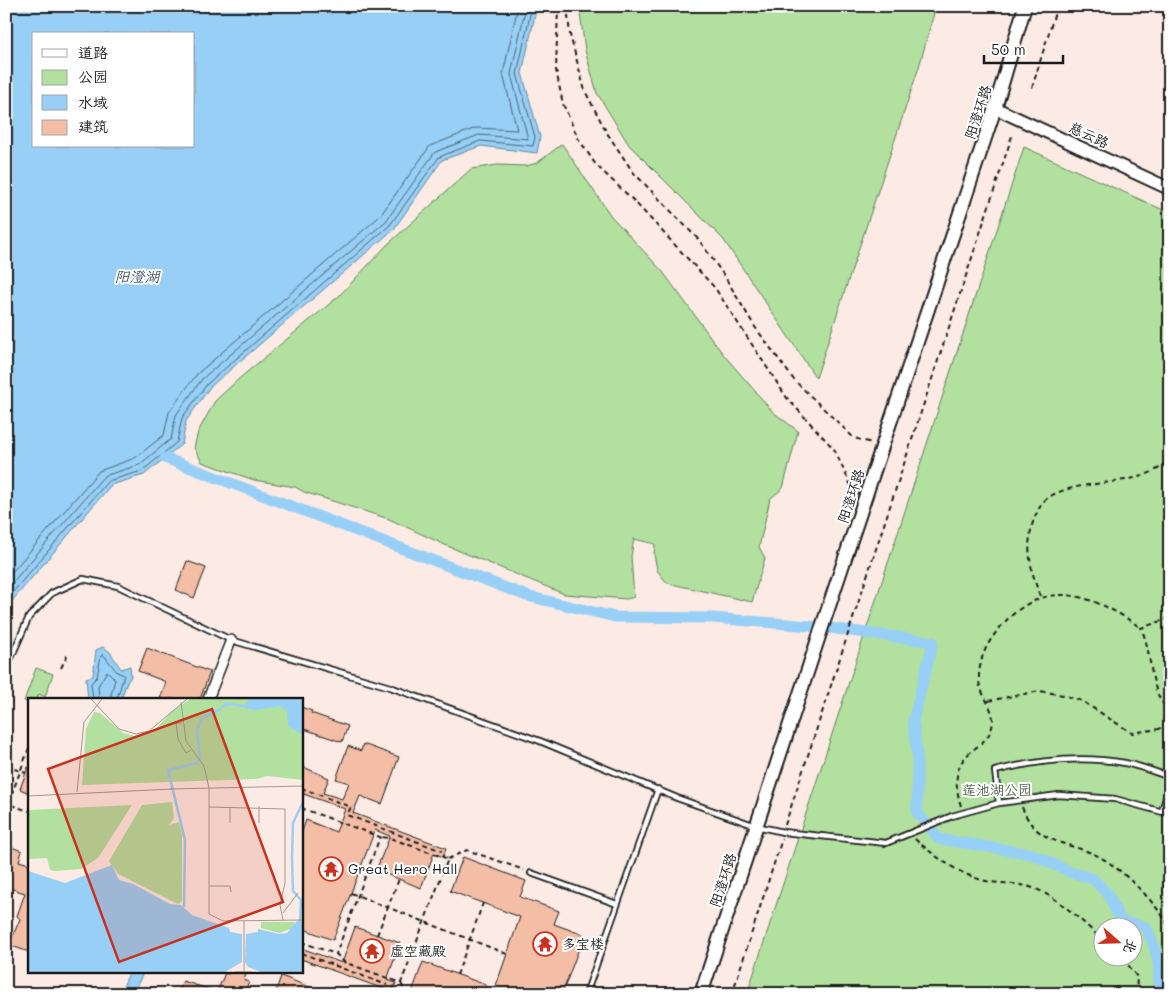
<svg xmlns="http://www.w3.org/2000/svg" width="1176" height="1000" font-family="Mali,'LXGW WenKai TC',sans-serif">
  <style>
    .green { fill: #b1e09f; stroke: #667e5e; fill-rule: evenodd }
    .water { fill: #97cff6; stroke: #66879f; fill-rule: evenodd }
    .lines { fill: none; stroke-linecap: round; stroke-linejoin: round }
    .shore { stroke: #4d6473; stroke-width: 1 }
    .canal { stroke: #97cff6; stroke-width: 11 }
    .building { fill: #f3bda6; stroke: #1c1c1c }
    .service-casing { stroke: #1c1c1c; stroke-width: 8 }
    .minor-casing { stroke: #1c1c1c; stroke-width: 12 }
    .tertiary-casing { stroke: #1c1c1c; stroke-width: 15 }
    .secondary-casing { stroke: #1c1c1c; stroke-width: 16 }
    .path { stroke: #1c1c1c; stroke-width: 2; stroke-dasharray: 5 4; stroke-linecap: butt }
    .service { stroke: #fff; stroke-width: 4.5 }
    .minor { stroke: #fff; stroke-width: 9 }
    .tertiary { stroke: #fff; stroke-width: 11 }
    .secondary { stroke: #fff; stroke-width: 12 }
    .labels { text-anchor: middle; stroke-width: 4; stroke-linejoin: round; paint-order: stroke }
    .street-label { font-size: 14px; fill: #1c1c1c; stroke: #fff }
    .park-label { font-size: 14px; fill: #50614a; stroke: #fff }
    .poi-label { font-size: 14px; fill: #1c1c1c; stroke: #fff; text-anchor: start }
    .water-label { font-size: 15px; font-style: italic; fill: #475b68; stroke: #fff }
    .inset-river { fill: none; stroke: #97cff6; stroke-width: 2.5 }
    .inset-road { fill: none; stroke: #a29894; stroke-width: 1 }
    .view { fill: #c8321e; fill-opacity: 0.15; stroke: #c8321e; stroke-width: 2.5 }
    .inset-edge { fill: none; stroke: #1c1c1c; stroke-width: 2.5 }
  </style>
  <rect width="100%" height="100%" fill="#fbebe4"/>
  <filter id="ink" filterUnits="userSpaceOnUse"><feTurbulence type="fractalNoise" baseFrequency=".02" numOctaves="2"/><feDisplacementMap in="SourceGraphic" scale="10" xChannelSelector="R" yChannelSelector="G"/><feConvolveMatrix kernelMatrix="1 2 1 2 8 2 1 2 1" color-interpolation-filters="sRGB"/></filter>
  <g filter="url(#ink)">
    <path class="green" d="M579,6H936L919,67L816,378L723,239L629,145L597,93L585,50Z
      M562,144L611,216L663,272L723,354L773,412L798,431L783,488L770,499L759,547L765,558L752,602L667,583L657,570L654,554L655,544L634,539L631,556L634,597L627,599L564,594L445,545L389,519L304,492L295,487L254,480L202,462L194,448L198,432L215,401L241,377L339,296L387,245L471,169L498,165L526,166L537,163Z
      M1024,147L1170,213V569L1165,595L1170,618V994H747ZM1104,928H1134V958H1104Z
      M36,668L53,674L45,697L39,694L37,699H29V703L24,701Z"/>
    <path class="water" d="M6,6H537L522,73L540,137L537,153L481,146L442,160L394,229L210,387L186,421L182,444L144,475L111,485L6,608ZM34,34H194V146H34Z
      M103,647L110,652L121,669L130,666L131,677L127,682L121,699H88L86,678L93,676L96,650Z
      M130,971H144L133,994L121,991Z"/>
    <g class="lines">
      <path class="shore" d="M6,579L99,471L135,458L164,435L169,412L197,374L380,216L430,146L476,128L517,130L503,74L518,6
        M6,590L104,476L139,465L171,439L176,415L202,379L386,221L435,152L479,135L528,139L511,74L526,6
        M6,600L108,481L142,471L177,442L182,418L207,384L390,225L439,157L480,141L533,146L535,137L517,74L532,6
        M93,699L91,683L97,677L101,656L103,654L117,672L124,675L117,699
        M99,699L98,686L107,671L115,679L110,699"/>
      <path class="canal" d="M165,458L527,596L615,617L713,618L822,627L933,642L913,721L917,753V812L939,839L1032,854L1070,872L1093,879L1108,894L1121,921L1146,927C1157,951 1162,968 1157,994"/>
    </g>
    <path class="building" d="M187,561L206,568L194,598L176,590Z
      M147,648L210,672L200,699H160L166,682L138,671Z
      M301,707L312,711L311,713L348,726L342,742L301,728Z
      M363,744L399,757L382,804L360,796L353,813L446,848L443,857L434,853L421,888L376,870L390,836L375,830L333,940L301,928V834L306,820L336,832L345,809L301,793V766L329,778L323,793L342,799L349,783L336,779L348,746L361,751Z
      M28,767H29V793L20,789Z
      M6,845L22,851L19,861L29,864V952L9,945L20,919L17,916L25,893L6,887Z
      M463,857L526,881L520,897L559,911L554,924L584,935L562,994H493L520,917L450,891Z
      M355,927L400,943L387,980L396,983L392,992L301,959V948L342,963Z
      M423,962L486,985L483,994L412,992Z
      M230,971H247L244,980L249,982L244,994H178L183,981L217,992L225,973L228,974Z
      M281,976L325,993V994H275Z"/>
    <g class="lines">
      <g class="service-casing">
        <path id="service" d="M6,669L29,617L52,593L83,579L118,586L231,640L390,687L540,741L677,798L756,826L783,832L886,843L952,816L999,803L1059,795L1115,799L1170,814
          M999,803L995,771C1038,760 1081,755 1125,763C1140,766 1155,772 1170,777
          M1162,811L1170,785
          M531,873L617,904
          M6,992L9,994
          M586,994L658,789"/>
      </g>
      <g class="minor-casing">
        <path id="minor" d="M208,699L231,640"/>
      </g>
      <g class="tertiary-casing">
        <path id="tertiary" d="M995,108L1170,189"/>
      </g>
      <g class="secondary-casing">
        <path id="secondary" d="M822,627L995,108L1025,6
          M701,994L824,621"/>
      </g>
      <path class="path" d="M558,6L556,70L563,104L578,138L596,165L633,200L715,288L787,398L834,449L854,492
        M567,6L570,35L585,91L607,133L633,172L699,240L725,277L755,327L794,380L854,438L872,443
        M1032,88L1057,6
        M1040,596C1031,571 1025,549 1033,522C1036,514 1041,502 1049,497C1079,479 1125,487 1156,470C1161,468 1166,461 1170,457
        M1170,618L1141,628C1154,656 1147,690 1170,712
        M61,668L69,652
        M988,701L1040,691L1063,695L1082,701L1132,733L1159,729L1170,722
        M29,748L8,804L29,811
        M6,766L26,773
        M301,788L351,807L347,815L442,851
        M301,797L306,791
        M961,806C942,745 991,755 993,721C993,708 983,697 980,686C978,680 979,669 981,663C983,649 994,634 1003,624C1047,576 1094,595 1141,628
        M1022,807C1036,846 1070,841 1100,857C1122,869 1161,907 1170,929
        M301,808L380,837L336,954
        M785,825L1012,136
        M915,839C935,857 964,878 991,882C1005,884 1019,883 1033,888C1059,897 1083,923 1104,941
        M448,859L467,850L524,870
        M351,893L507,954
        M377,935L399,879
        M301,942L336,954L344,962L401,983L448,859L390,838L380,837
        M301,953L387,985
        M1123,958L1137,977L1136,994
        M457,975L483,903
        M401,983L406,994
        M732,994L782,839"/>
      <use href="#service" class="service"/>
      <use href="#minor" class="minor"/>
      <use href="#tertiary" class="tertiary"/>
      <use href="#secondary" class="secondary"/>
    </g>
  </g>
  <defs>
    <g id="temple-ring" transform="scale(1.25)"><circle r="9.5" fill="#fff" stroke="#c8321e" stroke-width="1.5"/><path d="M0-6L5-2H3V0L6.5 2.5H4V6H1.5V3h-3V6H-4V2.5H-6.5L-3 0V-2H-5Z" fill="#c8321e"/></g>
  </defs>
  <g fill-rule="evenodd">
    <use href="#temple-ring" x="331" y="869"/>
    <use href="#temple-ring" x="545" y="944"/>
    <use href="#temple-ring" x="372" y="951"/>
  </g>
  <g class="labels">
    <g class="street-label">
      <text transform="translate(978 112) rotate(-72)" y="5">阳澄环路</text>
      <text transform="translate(1089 135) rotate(25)" y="5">慈云路</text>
      <text transform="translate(851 496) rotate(-72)" y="5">阳澄环路</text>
      <text transform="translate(723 880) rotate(-72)" y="5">阳澄环路</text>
    </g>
    <g class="park-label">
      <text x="997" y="795">莲池湖公园</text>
    </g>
    <g class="poi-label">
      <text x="348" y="874">Great Hero Hall</text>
      <text x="562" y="949">多宝楼</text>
      <text x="390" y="956">虚空藏殿</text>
    </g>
    <g class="water-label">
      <text x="137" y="282">阳澄湖</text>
    </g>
  </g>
  <g transform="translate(28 698)">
    <rect width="275" height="275" fill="#fbebe4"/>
    <path d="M162,1H275V82L239,78L229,81L54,87L58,31L66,14L72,15L95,35L111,39L126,33L144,13ZM144,104L146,120L141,127L151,124L154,136V203L150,206L90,176L81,163L114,107ZM104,107L70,160L53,171L27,173L22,172L19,160L0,161L1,112ZM233,224H267L265,230L251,235L233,230Z" fill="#b1e09f"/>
    <path d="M221,1H275V37L260,28L259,13L252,8L227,12L203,7L192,10L197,4L217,7ZM84,167L91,182L105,186L142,206L153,207L164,217L201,230L202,234L214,236V264L197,274H0V173L37,185ZM269,223L275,224V274H233L220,269L217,264L218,236L230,234V231L251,236L259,235Z" fill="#97cff6"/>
    <path class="inset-river" d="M156,209L157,142L140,72L169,65L172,60L169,32L174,20L193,11M272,224L273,202L265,193L264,160L265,125L275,104"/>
    <path class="inset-road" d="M63,1L91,31L108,36L121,33L159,1M153,4L158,43L176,68L181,90V216L195,223L275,222M154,25H148L150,41L158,55L163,52M142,91L275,88M49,94L56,24L74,1M0,98L144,91M181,109L257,111V185L252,207L255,222M202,109V125M231,125V108M182,188H202L203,194M255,215L270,195M216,273V223M207,274H223"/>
    <path class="view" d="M184,11L255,204L91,264L20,71Z"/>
    <rect width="275" height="275" class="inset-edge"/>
  </g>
  <rect width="1176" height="1000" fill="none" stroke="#fff" stroke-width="25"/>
  <rect x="12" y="12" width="1151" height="975" fill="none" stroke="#1c1c1c" stroke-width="2" filter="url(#ink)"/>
  <rect x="32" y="32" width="162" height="115" fill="#ffffff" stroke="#a4a4a4"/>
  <rect x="42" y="49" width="25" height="8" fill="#ffffff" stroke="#a4a4a4"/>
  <text x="78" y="58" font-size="15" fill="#1c1c1c">道路</text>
  <rect x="42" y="70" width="25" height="15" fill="#b1e09f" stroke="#a4a4a4"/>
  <text x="78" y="82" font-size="15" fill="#1c1c1c">公园</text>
  <rect x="42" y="95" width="25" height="15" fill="#97cff6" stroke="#a4a4a4"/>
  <text x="78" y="108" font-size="15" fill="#1c1c1c">水域</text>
  <rect x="42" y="120" width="25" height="15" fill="#f3bda6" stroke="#a4a4a4"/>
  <text x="78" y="132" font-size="15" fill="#1c1c1c">建筑</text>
  <g transform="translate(1118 942) rotate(110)"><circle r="24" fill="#ffffff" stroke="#a4a4a4"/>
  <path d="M0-4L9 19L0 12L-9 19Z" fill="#c8321e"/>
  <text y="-8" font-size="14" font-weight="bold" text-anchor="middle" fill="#1c1c1c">北</text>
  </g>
  <path d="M984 55v8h79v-8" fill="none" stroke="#1c1c1c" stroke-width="2.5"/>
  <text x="991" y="55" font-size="15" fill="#1c1c1c" stroke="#ffffff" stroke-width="4" paint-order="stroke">50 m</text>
</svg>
